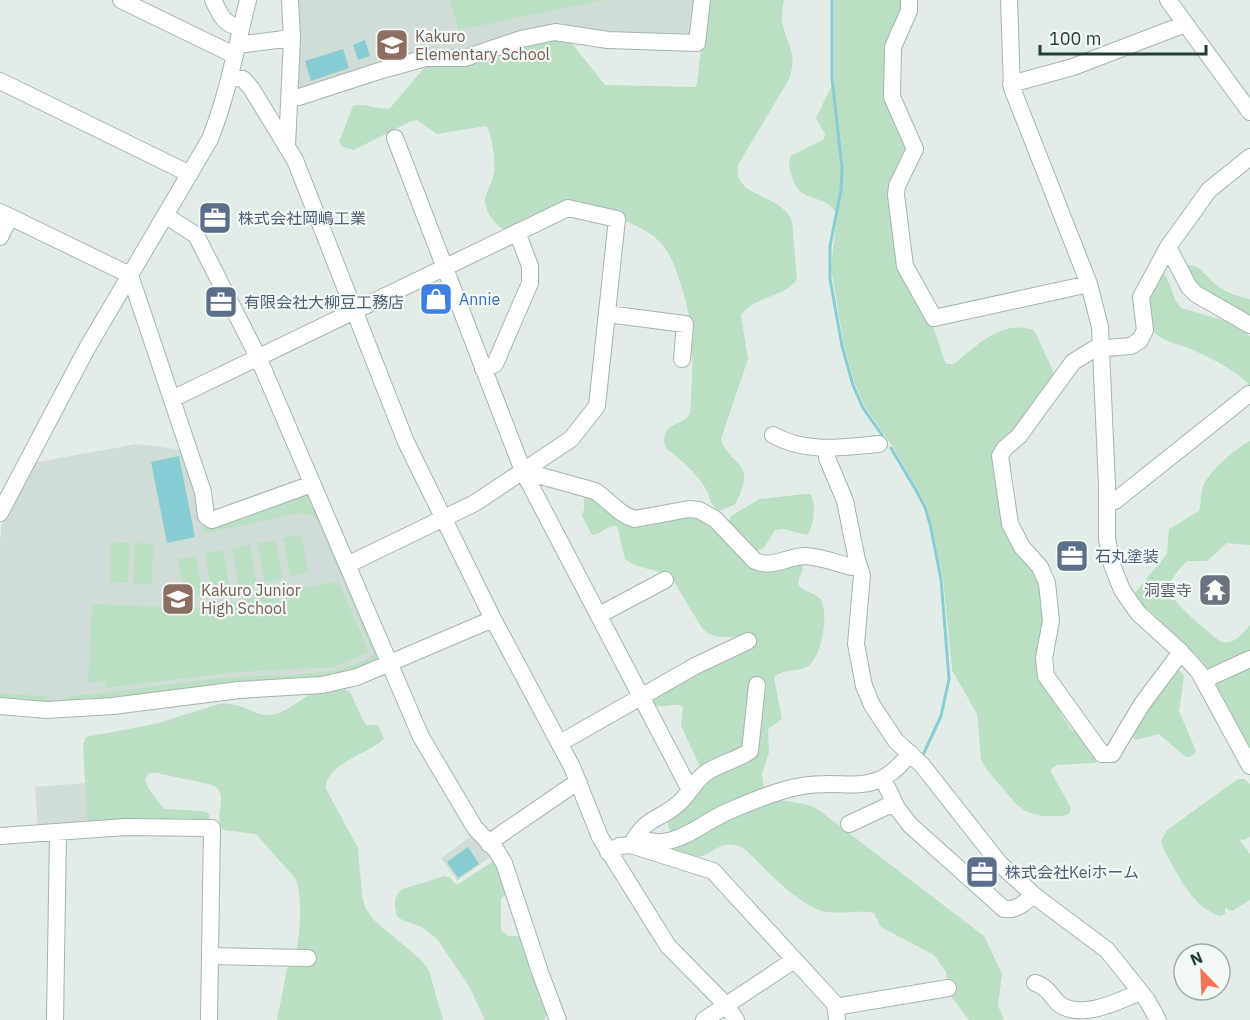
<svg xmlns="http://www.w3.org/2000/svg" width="1250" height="1020" font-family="'IBM Plex Sans','Noto Sans JP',sans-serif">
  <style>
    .built { fill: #d0ddd6 }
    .green { fill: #badfc2 }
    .water { fill: #88cdd4 }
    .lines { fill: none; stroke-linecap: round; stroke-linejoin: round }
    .stream { stroke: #88cdd4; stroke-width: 3 }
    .minor-casing { stroke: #a4b5ae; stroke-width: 18 }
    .minor { stroke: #fff; stroke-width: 16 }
    .labels { text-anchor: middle; stroke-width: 4.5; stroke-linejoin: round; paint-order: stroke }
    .education-label { font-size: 16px; fill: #785e54; stroke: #f3f9f6; text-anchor: start }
    .service-label { font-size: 16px; fill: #4e5e75; stroke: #f3f9f6; text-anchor: start }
    .shop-label { font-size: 16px; fill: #366cbe; stroke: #f3f9f6; text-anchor: start }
    .worship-label { font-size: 16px; fill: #5b616d; stroke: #f3f9f6; text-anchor: end }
  </style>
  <rect width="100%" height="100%" fill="#e2ede7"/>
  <path class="built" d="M296,0H697L693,33L687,37L608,35L464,53L299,92L296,89Z
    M137,444L184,450L198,493L201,519L306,491L382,658L355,673L66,704L0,701V540L2,523L33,463Z
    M85,783L88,826L38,829L35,787Z
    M473,835L493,855L457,881L441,858Z"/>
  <path class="green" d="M449,0H604L459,30Z
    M707,0H784C783,6 782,13 782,19C785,45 799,50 789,79L738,165C732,198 781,193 792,221L797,279C785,298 753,296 741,315L748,359L721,439C726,461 752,462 742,488C740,495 738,500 734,505L719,511C710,506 711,499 707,491C698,474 682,461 667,449L664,443C665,423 674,427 687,418L690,413C693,364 696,329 680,282C674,262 667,245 649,233C625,217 594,211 567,202L506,230C496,227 485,212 485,200C486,191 493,182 494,172C496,162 492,133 486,126L437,134L417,120L411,121L354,150L343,147L339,142L353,106C366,102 377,111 390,108L425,67L549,38L570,41L605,85L695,87L697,83Z
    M834,0H905L888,46L910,145L897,175L902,268L932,323L945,362L947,364H954C976,346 1002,319 1033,330L1036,334L1053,371L1054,378L1002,446L1005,516L1037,569L1048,614L1041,657L1059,702L1061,714L1070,728L1086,741L1098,758L1095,763L1057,765L1050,770L1071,808L1069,814L1062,816H1042L1027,812L1017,805L987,770L981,759L977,714L952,670L943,578L927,506L893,447L865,407L855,384L844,346L831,268L837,214C822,188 793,211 789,160L792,155L824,139L825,134L816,118L834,81Z
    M1186,265C1202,264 1206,278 1218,286C1227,293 1239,297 1250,299V319L1194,283Z
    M1162,274L1166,276L1176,301L1181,308L1226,321L1250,336V386C1236,370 1213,359 1193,350C1179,343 1160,343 1151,328L1147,293Z
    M1250,441V545L1227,543L1207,561H1187C1181,567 1169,580 1169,589C1169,601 1208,631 1218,640C1232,648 1241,635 1250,625V656L1208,670L1202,661L1147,608H1144L1135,593L1167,554L1169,529L1199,511C1202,503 1200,495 1203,487C1208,472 1236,448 1250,441Z
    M306,491L311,494L382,658L344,676L113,701L66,702V698L70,696C122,692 173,683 225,678C272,673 334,681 374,655L318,521L314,516L301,513L205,533L201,531L204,528Z
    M805,494H810C817,503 814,527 807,535L783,529L775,530L764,548L755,552L727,524L731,516L759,499Z
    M586,495L616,514H698L753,564L799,562L803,565C804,573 796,578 799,586C805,592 819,594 822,602C828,618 822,660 805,668C794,672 781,669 774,678L782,719L768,729L769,752L762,774L764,788L671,834L667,821L700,766L681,726L683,707C676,701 664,709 655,705L653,700L655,696L746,635C729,637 714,641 702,628L670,575L634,565L625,559L617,526C608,524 601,535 592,535L582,516L584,509V498Z
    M301,535L308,573L290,577L283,538Z
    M275,540L283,579L265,582L257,543Z
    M111,542L130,543L128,583L110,582Z
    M135,543L153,544L152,584L133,583Z
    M250,545L257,584L239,587L232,548Z
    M223,550L230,589L212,593L205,554Z
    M196,556L203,595L185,598L178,559Z
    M338,581L369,652L334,667L235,672L105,688V681L88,683L92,604L203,608Z
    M1250,661V751L1215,682Z
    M1174,671H1180L1184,676L1179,711L1196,751L1192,756L1186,757L1159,734L1136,740L1132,737V727Z
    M341,687L350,692L364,722L366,725H378L384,739C369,754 324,764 326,789L358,848L362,896L366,909L374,920L422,961L429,971L443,1020H277L287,969C291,964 294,960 296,953C300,938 303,892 295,878L256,834L223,830C212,816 231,795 213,785L157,773H150L145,778L148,788L164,809L203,811L208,813L210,817L208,822H89L87,819L83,744L86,737L155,724L219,704C241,701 251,715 268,715C285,715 296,701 310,695C319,690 331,689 341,687Z
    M0,693L47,697L50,703L0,701Z
    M1238,779H1244L1250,784V837L1243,840L1239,839L1250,854V900L1232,911L1225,908V914L1221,916C1191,908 1177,872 1163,848L1161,841L1167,830Z
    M779,800L805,804L816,808L984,936L1002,974L998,1006L1004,1020H969L950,995L946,972L934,955L881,927L874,913C859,910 843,914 827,912C802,909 764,868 746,850C720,834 713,858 694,857C687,857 677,853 670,851L671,845L709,825Z
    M494,861L497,862L508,892L501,899V930L508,936H522L549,1011L544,1020H485L469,986L437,939L422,927L402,920L397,916C394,906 393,895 403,889L444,876L450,877L454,883L458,884Z"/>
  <path class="water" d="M365,40L370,56L358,60L353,45Z
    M343,49L349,68L311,81L305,61Z
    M179,456L195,537L167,543L151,462Z
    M468,847L479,864L458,878L447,862Z"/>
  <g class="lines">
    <path class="stream" d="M832,0V78L842,168L841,190L830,246V279L842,346L853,385L863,408L882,435
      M891,448L917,492L925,507L930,524L941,579L949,679L941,716L922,757"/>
    <g class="minor-casing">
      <path id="minor" d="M121,0L228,52L235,53
        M213,0C221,16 223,24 241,28
        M290,0L292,38
        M909,0V11L893,47L892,97L915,149L897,186L896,195L905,266L934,318L1089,284
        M1009,0L1012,88L1089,284L1100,327L1107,486V539L1112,565L1122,590L1138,613L1181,652L1199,672L1250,766
        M1168,0L1250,112
        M238,42L245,44L292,38L287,146
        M230,76L243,79L251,88L295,160L406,442L493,619L572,767L600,837L668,946L726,1005L736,1020
        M0,81L190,174
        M1011,84L1073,67L1185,24
        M290,97H299L382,70L426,58H465L521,39L555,32L608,40L697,43L702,0
        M395,138L523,471L690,790
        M0,212L130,275L203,492L206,516L212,520L312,484
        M166,216L196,235L258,357L421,737L475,828L496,850L504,863L541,975L558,1020
        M0,237L10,217
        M1168,247L1189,287L1196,294L1250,325
        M607,314L685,324L682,359
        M483,369L495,364L530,283V266L517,232
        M172,399L568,208L617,219L597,406L571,439L475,503L347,565
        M773,435C807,454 843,447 879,444
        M826,448L827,458L845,501L857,560L862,575L856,644L864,686L872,705L896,741L922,765L1000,864L1036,897L1107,950L1147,1000L1158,1020
        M523,471L595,491C609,500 619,515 635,519L689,509L699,510L715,519L755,561C773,569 787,556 806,556C821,557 837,563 852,567L858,565
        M1107,501H1115L1249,394
        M0,513L86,350L210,139C228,94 236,47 248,0
        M599,615L665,580
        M1181,652L1142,704L1112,754H1102L1046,676L1044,658L1051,621L1047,583L1040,567L1022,547L1010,524L1000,456L1005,448L1019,436L1073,362L1094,349L1131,346L1140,340L1145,330L1141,297L1168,247L1209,190L1250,157
        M1204,680L1250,659
        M0,706L46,710L113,706L239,690L322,685L357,677L493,619
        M560,743L695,666L748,641
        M883,779L897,808L910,825L1004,909C1015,911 1026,903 1033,894
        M849,824L894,803
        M0,836L125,827L212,828L209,1020
        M640,839C648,841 656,843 663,842C687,839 707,820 729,811C752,801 778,790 802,786C850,778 875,800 910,753
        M489,844L494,839L570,787L579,783
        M631,845C648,814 658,822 679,803C690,793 695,780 707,772C721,763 737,760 750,751L757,685
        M608,852L620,846L631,845L713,871L835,1004L837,1020
        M210,956L308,958
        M1035,983C1047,986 1051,996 1059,1004C1081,1020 1117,1002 1140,992
        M835,1007L948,988
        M55,1020L58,832
        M704,1020L794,960"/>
    </g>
    <use href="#minor" class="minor"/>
  </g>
  <defs>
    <g id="school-square" transform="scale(1.725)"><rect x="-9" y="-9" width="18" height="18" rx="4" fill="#8d6e63" stroke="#f3f9f6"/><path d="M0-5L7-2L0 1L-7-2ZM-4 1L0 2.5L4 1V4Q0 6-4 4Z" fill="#fff"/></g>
    <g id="office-square" transform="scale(1.725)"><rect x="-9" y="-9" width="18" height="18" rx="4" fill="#5c6f8a" stroke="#f3f9f6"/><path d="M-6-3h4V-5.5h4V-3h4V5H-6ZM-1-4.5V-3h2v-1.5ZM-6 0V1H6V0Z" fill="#fff"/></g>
    <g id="shop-square" transform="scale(1.725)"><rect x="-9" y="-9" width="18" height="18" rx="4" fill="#3f7fe0" stroke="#f3f9f6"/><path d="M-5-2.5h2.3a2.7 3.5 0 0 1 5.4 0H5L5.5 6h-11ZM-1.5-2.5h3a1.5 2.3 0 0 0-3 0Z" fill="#fff"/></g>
    <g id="temple-square" transform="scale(1.725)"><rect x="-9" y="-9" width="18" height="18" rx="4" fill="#6b7280" stroke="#f3f9f6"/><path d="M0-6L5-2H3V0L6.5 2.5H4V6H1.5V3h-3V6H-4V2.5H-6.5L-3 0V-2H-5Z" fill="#fff"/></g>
  </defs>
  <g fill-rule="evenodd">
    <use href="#school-square" x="392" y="45"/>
    <use href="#office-square" x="215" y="218"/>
    <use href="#shop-square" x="436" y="299"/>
    <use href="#office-square" x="221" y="302"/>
    <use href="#office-square" x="1072" y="556"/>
    <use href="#temple-square" x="1215" y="590"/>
    <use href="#school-square" x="178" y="599"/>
    <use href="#office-square" x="982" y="872"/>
  </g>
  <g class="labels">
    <g class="education-label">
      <text x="415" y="42">Kakuro<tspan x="415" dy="18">Elementary School</tspan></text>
      <text x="201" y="596">Kakuro Junior<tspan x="201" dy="18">High School</tspan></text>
    </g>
    <g class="service-label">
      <text x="238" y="224">株式会社岡嶋工業</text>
      <text x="244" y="308">有限会社大柳豆工務店</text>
      <text x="1095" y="562">石丸塗装</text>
      <text x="1005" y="878">株式会社Keiホーム</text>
    </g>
    <g class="shop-label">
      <text x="459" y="305">Annie</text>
    </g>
    <g class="worship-label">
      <text x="1192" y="596">洞雲寺</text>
    </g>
  </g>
  <g transform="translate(1202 972) rotate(337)"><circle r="28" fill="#f3f9f6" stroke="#9fafa9" stroke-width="1.5"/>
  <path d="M0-4.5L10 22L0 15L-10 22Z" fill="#f77457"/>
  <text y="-9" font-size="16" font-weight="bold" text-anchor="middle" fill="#213f35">N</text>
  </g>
  <path d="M1040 45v9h166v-9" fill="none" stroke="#213f35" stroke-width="3"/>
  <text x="1049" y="45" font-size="18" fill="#213f35" stroke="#f3f9f6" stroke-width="4.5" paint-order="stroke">100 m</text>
</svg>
